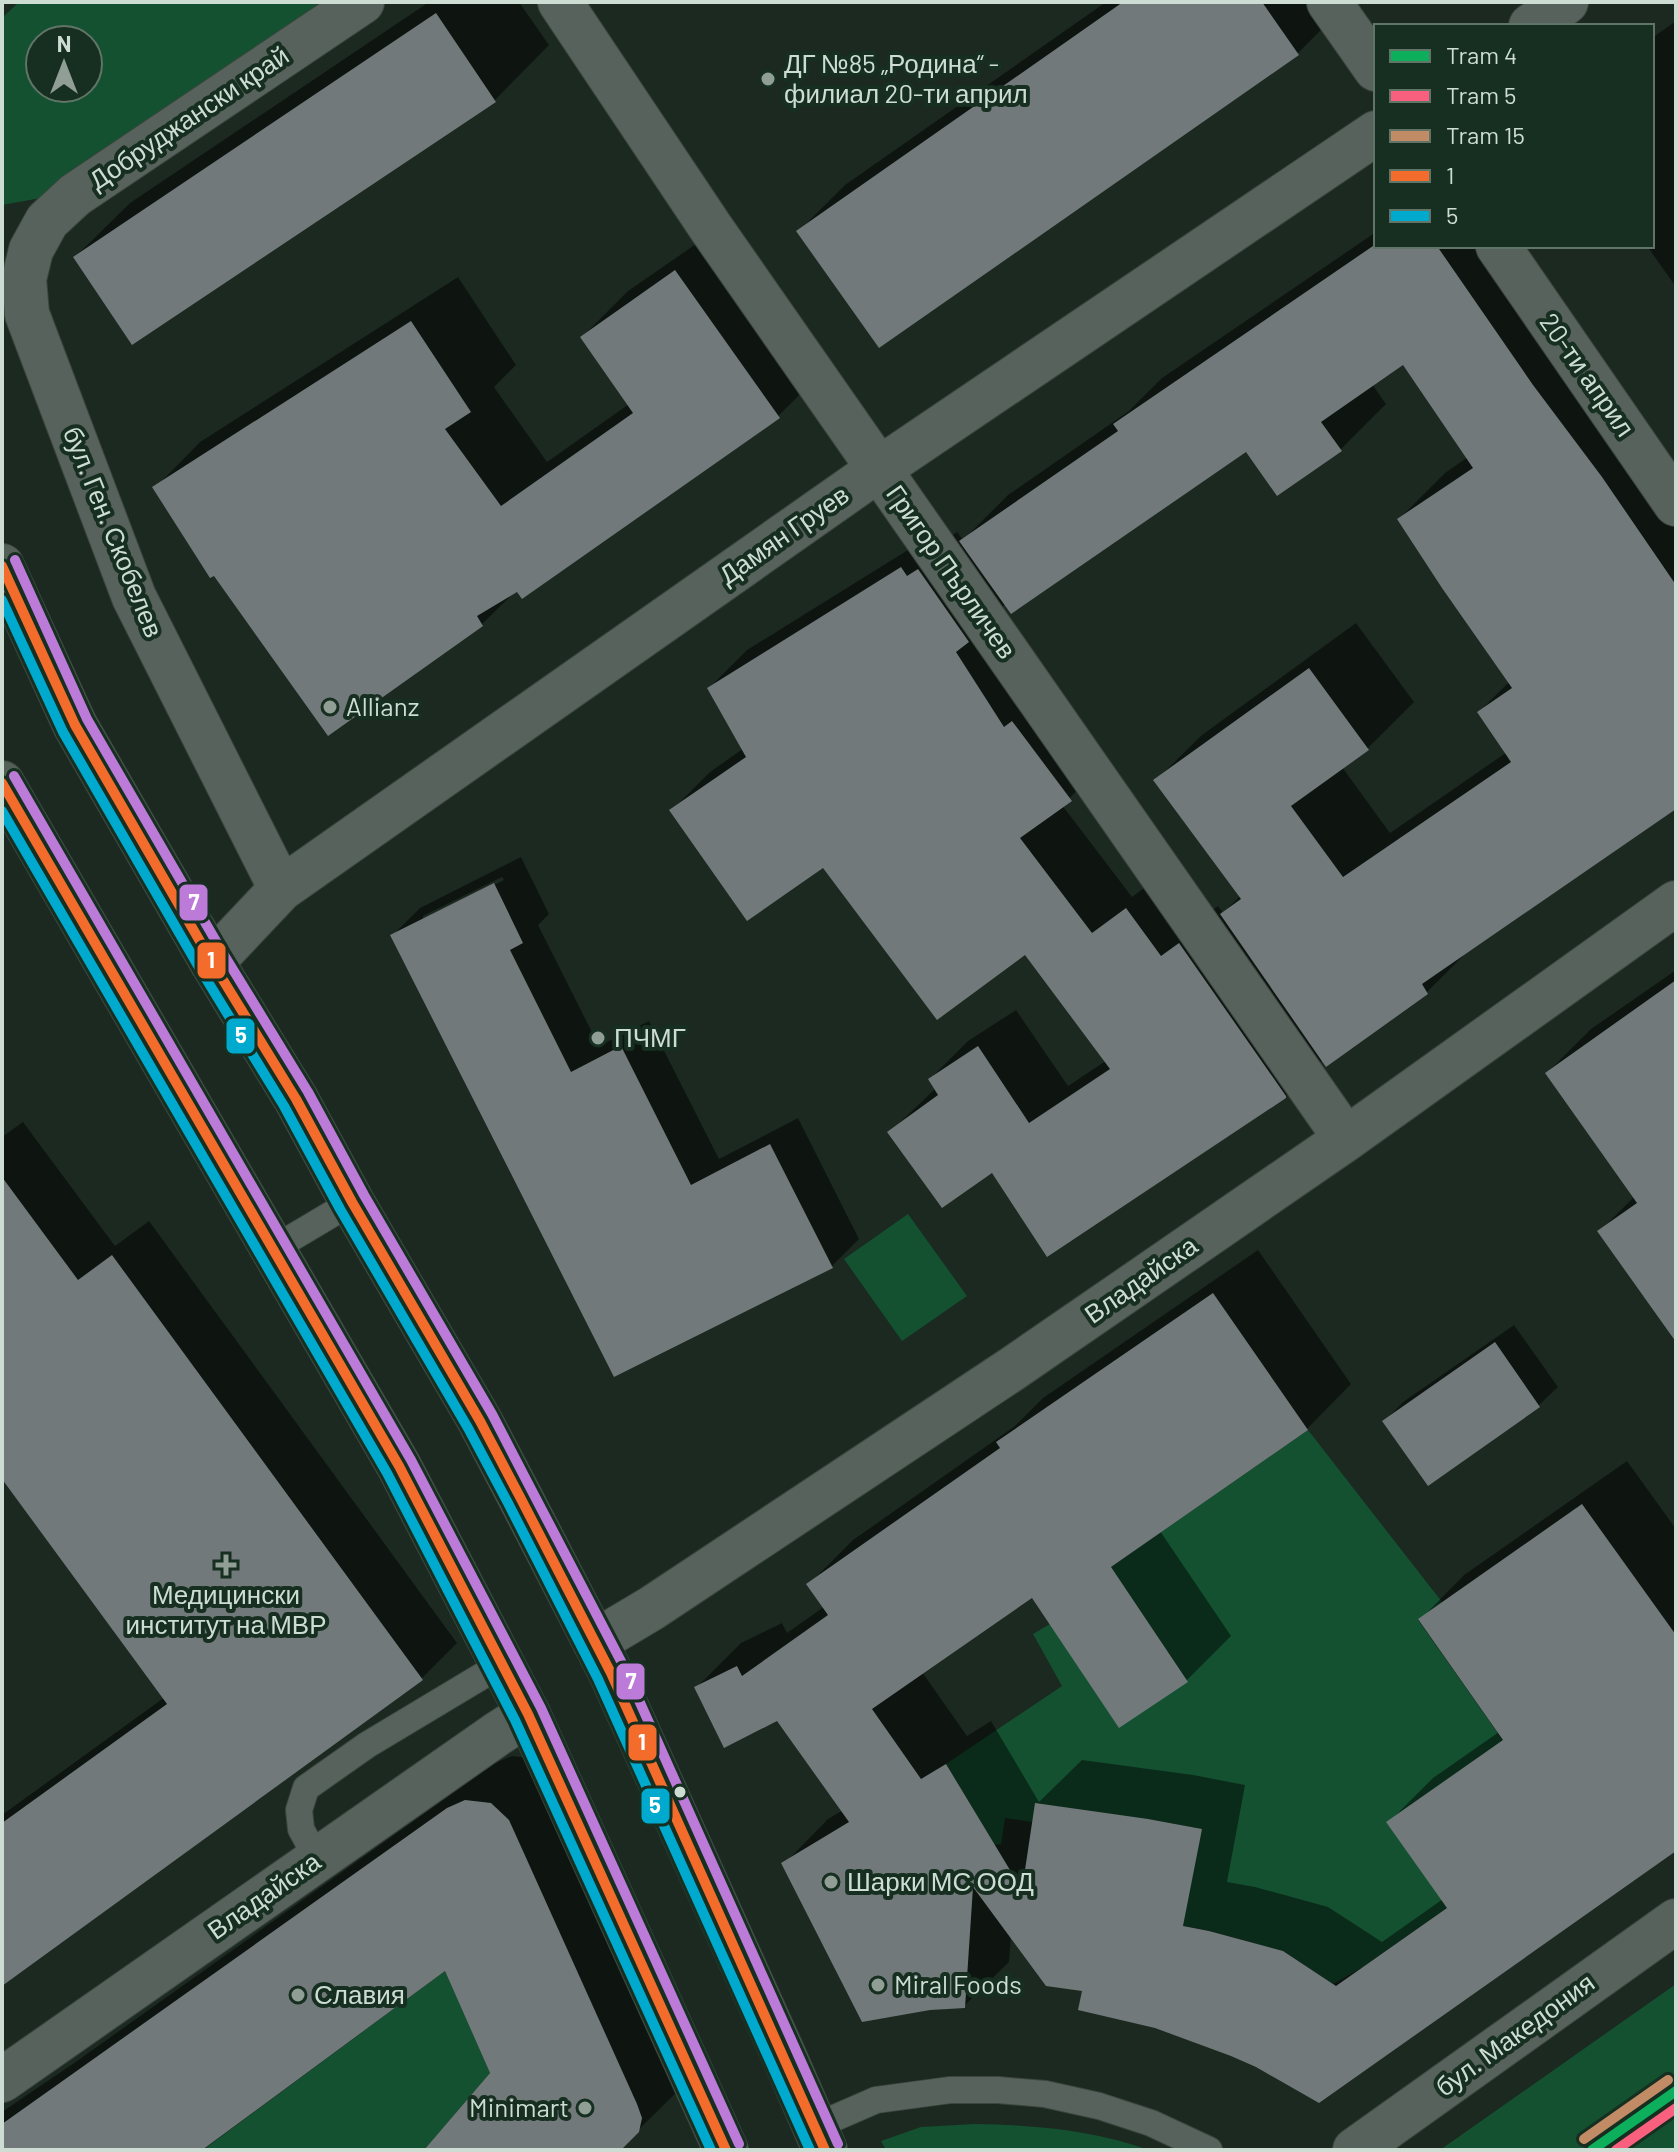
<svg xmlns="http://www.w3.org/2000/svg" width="1678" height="2152" font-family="Barlow,sans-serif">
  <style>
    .green { fill: #135131; fill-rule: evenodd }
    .shadow { fill: #0007; fill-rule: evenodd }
    .building { fill: #72797b }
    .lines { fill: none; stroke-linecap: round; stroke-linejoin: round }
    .service-casing { stroke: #3b463f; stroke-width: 28 }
    .minor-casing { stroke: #3b463f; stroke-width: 46 }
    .primary-casing { stroke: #3b463f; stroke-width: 46 }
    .service { stroke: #58625c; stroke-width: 26 }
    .minor { stroke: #58625c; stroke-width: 44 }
    .primary { stroke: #536058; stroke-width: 44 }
    .bus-1-casing { stroke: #162f20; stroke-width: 16 }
    .bus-2-casing { stroke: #162f20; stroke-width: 16 }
    .bus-3-casing { stroke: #162f20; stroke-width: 16 }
    .bus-1 { stroke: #f36c2b; stroke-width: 10 }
    .bus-2 { stroke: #00a9ce; stroke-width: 10 }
    .bus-3 { stroke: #bd7bd9; stroke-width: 10 }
    .tram-1-casing { stroke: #162f20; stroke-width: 16 }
    .tram-2-casing { stroke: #162f20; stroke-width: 16 }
    .tram-3-casing { stroke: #162f20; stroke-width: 16 }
    .tram-1 { stroke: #0daf5c; stroke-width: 10 }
    .tram-2 { stroke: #f8607d; stroke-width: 10 }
    .tram-3 { stroke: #c18c65; stroke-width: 10 }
    .poi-dot { fill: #909e95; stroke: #162f20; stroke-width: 3 }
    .bus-dot { fill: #ceddd3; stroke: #162f20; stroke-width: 3 }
    .labels { text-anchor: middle; stroke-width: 8; stroke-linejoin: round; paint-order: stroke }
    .poi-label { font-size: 26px; fill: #ceddd3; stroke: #162f20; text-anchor: start }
    .street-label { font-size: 26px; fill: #ceddd3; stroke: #162f20 }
    .line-badge { stroke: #162f20; stroke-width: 3 }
    .badge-label { font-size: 22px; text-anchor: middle; font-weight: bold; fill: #fff }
  </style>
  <rect width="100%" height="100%" fill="#1c2921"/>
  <path class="green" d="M19,2H320L288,29L41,198L2,205V18ZM40,40H88V88H40Z
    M908,1214L967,1296L902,1341L844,1259Z
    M1308,1430L1442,1602L1418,1620L1516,1759L1447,1908L1363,1967L1333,1984L1283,1951L1210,1931L1183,1926L1201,1829L1148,1819L1033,1822L1005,1818L1001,1844L994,1845L946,1764L1062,1686L1033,1634L1050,1624L1187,1681L1119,1580H1092Z
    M445,1971L490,2073L424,2150H203Z
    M1676,1984V2150H1440Z
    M975,2124C1034,2125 1093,2130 1149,2150H886L881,2141L921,2127Z"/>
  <path class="shadow" d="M429,2H519L549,45L495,100L75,257L130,203Z
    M1106,2H1340L1344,7L1298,53L880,346L799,231L845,185Z
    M1676,21V287L1647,246H1652V38Z
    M722,226L824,371L778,416L515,592L481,625L155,488L200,442L458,277L516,365L494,387L547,462L629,404L582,337L628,291Z
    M1376,232V246H1515L1676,473V807L1471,948L1427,992L1327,1064L1323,1059L1285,1097L993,1170L890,1132L936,1088L930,1079L968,1041L1016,1010L1068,1086L1107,1060L1026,952L824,865L672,810L710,772L744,748L709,688L747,650L940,530L946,540L957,532L963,540L1008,495L1129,411L1162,378ZM1403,362L1468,457L1445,473L1399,519L1510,681L1479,712L1507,752L1390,833L1342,767L1368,748L1414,702L1356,623L1202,735L1156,780L1241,895L1223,913L1218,906L1200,919L1165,872L1132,897L1062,805L1108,761L994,615L1006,603L1246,449L1340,450L1386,404L1372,384Z
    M521,857L549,914L538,925L599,1046L649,1021L719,1159L798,1118L859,1239L832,1266L615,1375L393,935L420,908ZM502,877L504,880L423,921V916Z
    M1676,970V1302L1600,1231L1635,1196L1547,1073L1591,1029Z
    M23,1122L115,1246L149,1221L457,1643L422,1678L2,1983V1815L165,1697L2,1476V1137Z
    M1258,1250L1351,1384L1307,1429L1160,1531L1231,1636L1187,1680L1033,1595L922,1672L967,1736L991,1721L1039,1802L1082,1760L1193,1775L1245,1785L1227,1882L1255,1887L1328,1907L1382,1942L1443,1899L1389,1822L1433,1778L1499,1732L1420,1620L1464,1575L1627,1461L1676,1529V1849L1257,2065L1011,1935L1009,1962L964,2006L784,1864L828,1819L843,1810L778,1718L697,1687L741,1643L782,1623L787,1633L825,1606L809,1584L853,1540L1015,1426L1043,1398Z
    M1514,1325L1558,1387L1539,1405L1428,1483L1385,1421L1403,1402Z
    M512,1756L537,1759L684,2085L618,2150H427L492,2073L445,1968L200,2150H2V2112L77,2061L495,1763Z"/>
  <path class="building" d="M1123,2H1262L1299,55L879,348L796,231Z
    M436,13L496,102L132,345L73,257Z
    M1373,246H1437L1533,385L1602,477L1676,585V809L1422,984L1428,994L1326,1067L1220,914L1241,899L1153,780L1309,668L1369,750L1291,806L1343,877L1511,762L1477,712L1512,688L1442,588L1397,519L1473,468L1403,365L1321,422L1342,451L1277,496L1246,452L1011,614L959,541L1118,431L1113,424Z
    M675,270L780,418L522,599L517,592L477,616L483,626L328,736L214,576L210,578L152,487L411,321L471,412L445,429L501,506L633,413L580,337Z
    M901,567L907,576L918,569L969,642L956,652L1004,727L1012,721L1072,801L1020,838L1092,933L1126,908L1161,956L1179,943L1286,1096V1098L1047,1257L992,1173L942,1208L887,1132L938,1095L928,1079L978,1046L1029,1123L1110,1069L1025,955L937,1020L823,868L747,921L669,810L746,757L707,688Z
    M494,883L523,943L510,950L571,1072L621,1046L691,1185L770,1144L833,1268L614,1377L390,935Z
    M1676,980V1342L1597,1231L1637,1203L1545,1073Z
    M2,1177L78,1280L112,1255L423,1680L2,1986V1823L167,1704L2,1479Z
    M1213,1293L1308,1430L1111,1567L1188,1682L1119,1728L1032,1598L872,1709L921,1779L946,1764L1022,1890L1035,1803L1148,1819L1202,1829L1183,1926L1209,1931L1283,1951L1336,1986L1447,1908L1386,1822L1503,1740L1418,1619L1582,1504L1676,1635V1851L1319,2103L1256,2067L1231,2056L1155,2028L1078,2010L1082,1991L1046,1986L973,1887L965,2008L930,2010L862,2022L781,1863L849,1822L777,1721L724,1748L694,1687L737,1666L742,1676L828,1615L806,1584L1000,1448L996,1442Z
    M1495,1342L1540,1407L1428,1486L1382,1421Z
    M465,1800L491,1803L509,1820L637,2104L642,2118L639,2132L621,2150H424L490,2073L445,1971L202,2150H2V2124L447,1808Z"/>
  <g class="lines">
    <g class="service-casing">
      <path id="service" d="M273,1249L352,1202
        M317,1859L301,1829L299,1810L306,1788L367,1745L502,1664
        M814,2127L876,2100L950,2090H998L1045,2094L1099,2106L1151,2123L1209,2150"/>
    </g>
    <g class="minor-casing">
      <path id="minor" d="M560,2L711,228L1346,1139
        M1329,2L1376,69
        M1531,26L1566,2
        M1498,246L1676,504
        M281,889L134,597L27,314L24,279L31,250L47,221L75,195L362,2
        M212,962L281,889L879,469L1376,133
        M595,1642L652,1608L1012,1369L1185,1250L1346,1139L1676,903
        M2,2080L497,1734L528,1714
        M1355,2150L1676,1921"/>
    </g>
    <g class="primary-casing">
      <path id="primary" d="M2,566L75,725L212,962L296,1099L352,1202L480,1421L520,1497L611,1673L785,2058L825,2150
        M2,783L399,1466L528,1714L726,2150"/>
    </g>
    <use href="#service" class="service"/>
    <use href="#minor" class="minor"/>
    <use href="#primary" class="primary"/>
    <g class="bus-1-casing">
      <path id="bus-1" d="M2,566L75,725L212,962L296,1099L352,1202L480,1421L520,1497L611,1673L825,2150
        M2,783L399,1466L528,1714L726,2150"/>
    </g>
    <g class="bus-2-casing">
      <path id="bus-2" d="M2,600L63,732L200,969L284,1106L340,1209L468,1428L508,1503L598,1679L810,2150
        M2,811L387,1473L515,1720L711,2150"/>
    </g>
    <g class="bus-3-casing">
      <path id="bus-3" d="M15,560L87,719L224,955L308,1092L364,1195L492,1414L532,1491L624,1667L838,2144
        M14,776L411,1460L541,1708L739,2144"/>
    </g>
    <use href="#bus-1" class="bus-1"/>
    <use href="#bus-2" class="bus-2"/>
    <use href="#bus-3" class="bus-3"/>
    <g class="tram-1-casing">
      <path id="tram-1" d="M1592,2150L1676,2091"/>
    </g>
    <g class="tram-2-casing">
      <path id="tram-2" d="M1616,2150L1676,2108"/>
    </g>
    <g class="tram-3-casing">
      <path id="tram-3" d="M1584,2139L1668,2080"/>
    </g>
    <use href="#tram-1" class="tram-1"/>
    <use href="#tram-2" class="tram-2"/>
    <use href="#tram-3" class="tram-3"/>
  </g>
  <g class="poi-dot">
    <circle cx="768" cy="79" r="8"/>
    <circle cx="330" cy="707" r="8"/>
    <circle cx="598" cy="1038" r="8"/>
    <path d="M222 1553h8v8h8v8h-8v8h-8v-8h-8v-8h8z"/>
    <circle cx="831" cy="1882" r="8"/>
    <circle cx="878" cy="1985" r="8"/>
    <circle cx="298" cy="1995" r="8"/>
    <circle cx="585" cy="2108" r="8"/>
  </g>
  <circle class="bus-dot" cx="680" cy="1792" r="7"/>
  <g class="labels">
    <g class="poi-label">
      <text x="784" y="73">ДГ №85 „Родина“ -<tspan x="784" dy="30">филиал 20-ти април</tspan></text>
      <text x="346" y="716">Allianz</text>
      <text x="614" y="1047">ПЧМГ</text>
      <text x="226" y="1604" text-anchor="middle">Медицински<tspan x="226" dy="30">институт на МВР</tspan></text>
      <text x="847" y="1891">Шарки МС ООД</text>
      <text x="894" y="1994">Miral Foods</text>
      <text x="314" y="2004">Славия</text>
      <text x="569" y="2117" text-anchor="end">Minimart</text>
    </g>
    <g class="street-label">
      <text transform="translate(189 118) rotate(-34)" y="9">Добруджански край</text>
      <text transform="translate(1587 375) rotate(55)" y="9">20-ти април</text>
      <text transform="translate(113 532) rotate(68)" y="9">бул. Ген. Скобелев</text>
      <text transform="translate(784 535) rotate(-35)" y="9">Дамян Груев</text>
      <text transform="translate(951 572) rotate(55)" y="9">Григор Пърличев</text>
      <text transform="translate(1141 1280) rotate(-35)" y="9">Владайска</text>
      <text transform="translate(264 1896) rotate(-35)" y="9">Владайска</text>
      <text transform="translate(1515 2035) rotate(-36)" y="9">бул. Македония</text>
    </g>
  </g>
  <g class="line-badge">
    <rect x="178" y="883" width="31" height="39" rx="8" fill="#bd7bd9"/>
    <rect x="196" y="941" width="31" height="39" rx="8" fill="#f36c2b"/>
    <rect x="225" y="1017" width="31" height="38" rx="8" fill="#00a9ce"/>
    <rect x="615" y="1662" width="31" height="39" rx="8" fill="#bd7bd9"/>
    <rect x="627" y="1723" width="31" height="39" rx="8" fill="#f36c2b"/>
    <rect x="640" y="1787" width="31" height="38" rx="8" fill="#00a9ce"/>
  </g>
  <g class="badge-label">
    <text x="194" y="910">7</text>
    <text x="211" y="968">1</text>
    <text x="241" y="1043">5</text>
    <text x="631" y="1689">7</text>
    <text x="642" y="1750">1</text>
    <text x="655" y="1813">5</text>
  </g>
  <rect width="1678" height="2152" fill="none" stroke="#ceddd3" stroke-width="8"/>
  <rect x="1374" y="24" width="280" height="224" fill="#162f20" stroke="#607568" stroke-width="2"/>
  <rect x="1390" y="50" width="40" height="12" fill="#0daf5c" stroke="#607568" stroke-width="2"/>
  <text x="1446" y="64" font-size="24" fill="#ceddd3">Tram 4</text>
  <rect x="1390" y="90" width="40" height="12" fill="#f8607d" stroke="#607568" stroke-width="2"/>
  <text x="1446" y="104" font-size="24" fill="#ceddd3">Tram 5</text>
  <rect x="1390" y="130" width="40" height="12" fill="#c18c65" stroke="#607568" stroke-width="2"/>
  <text x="1446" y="144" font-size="24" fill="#ceddd3">Tram 15</text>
  <rect x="1390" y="170" width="40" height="12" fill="#f36c2b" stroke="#607568" stroke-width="2"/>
  <text x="1446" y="184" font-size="24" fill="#ceddd3">1</text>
  <rect x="1390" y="210" width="40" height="12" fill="#00a9ce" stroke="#607568" stroke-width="2"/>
  <text x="1446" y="224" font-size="24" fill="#ceddd3">5</text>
  <g transform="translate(64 64)"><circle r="38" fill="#162f20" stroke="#607568" stroke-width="2"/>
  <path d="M0-6L14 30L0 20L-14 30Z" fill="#909e95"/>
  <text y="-12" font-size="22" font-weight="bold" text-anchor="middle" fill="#ceddd3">N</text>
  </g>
</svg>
